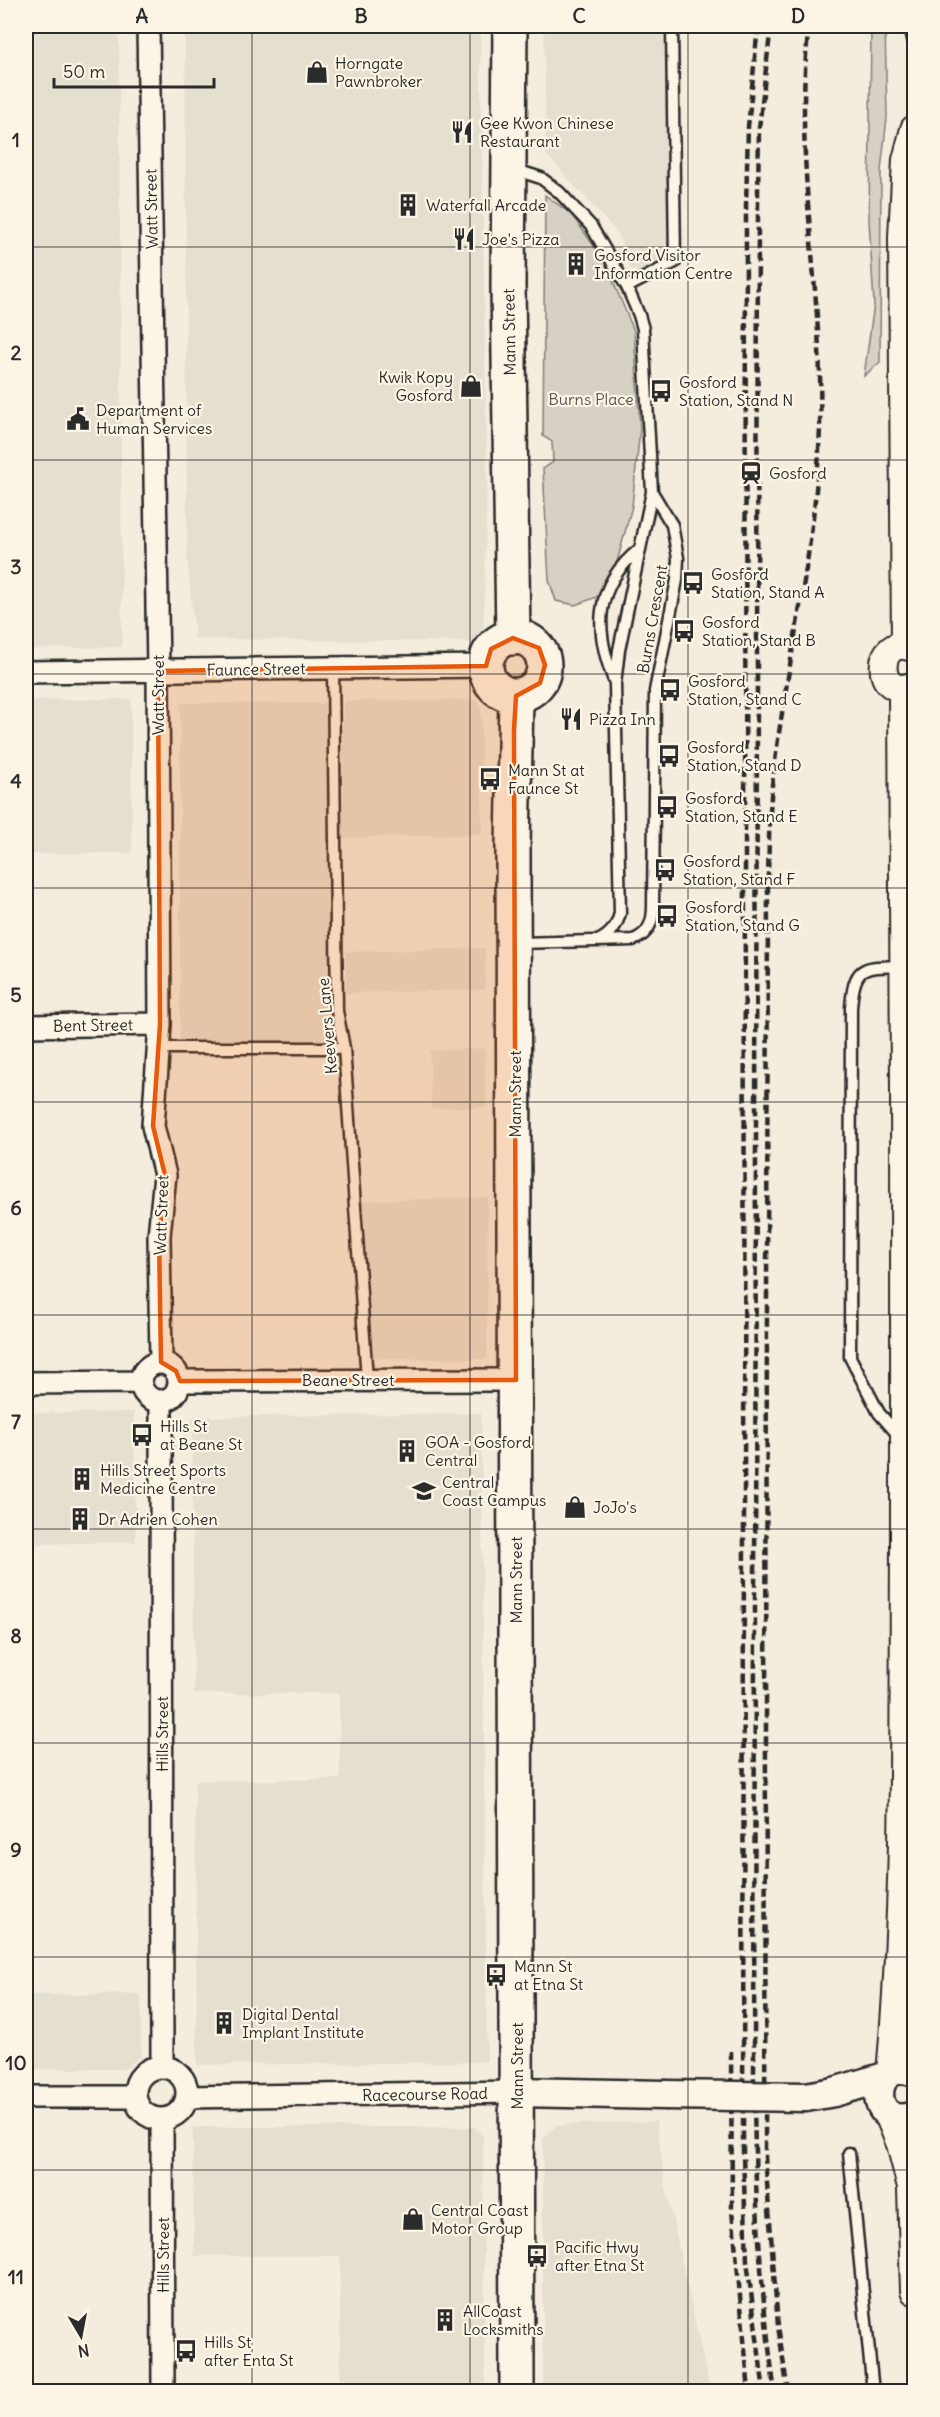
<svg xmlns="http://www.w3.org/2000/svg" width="940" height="2417" font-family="Delius,sans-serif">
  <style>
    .built { fill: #e5dfd0 }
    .green { fill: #d6d1c4; stroke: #807e78; stroke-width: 1.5 }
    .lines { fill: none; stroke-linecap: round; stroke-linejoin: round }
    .service-casing { stroke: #2b2b2b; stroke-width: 15 }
    .minor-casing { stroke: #2b2b2b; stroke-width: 26 }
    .tertiary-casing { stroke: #2b2b2b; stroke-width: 30 }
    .secondary-casing { stroke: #2b2b2b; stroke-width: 33 }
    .primary-casing { stroke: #2b2b2b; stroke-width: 38 }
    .service { stroke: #fcf5e5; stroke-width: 10 }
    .minor { stroke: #fcf5e5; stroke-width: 21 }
    .tertiary { stroke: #fcf5e5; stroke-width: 26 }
    .secondary { stroke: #fcf5e5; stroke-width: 28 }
    .primary { stroke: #fcf5e5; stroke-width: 33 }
    .rail { stroke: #2b2b2b; stroke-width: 4.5; stroke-dasharray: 9 4.5; stroke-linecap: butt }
    .secondary-bridge-casing { stroke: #2b2b2b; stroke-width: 33; stroke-linecap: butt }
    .secondary-bridge { stroke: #fcf5e5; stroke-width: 28 }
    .marked { fill: #e8590c; fill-opacity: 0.2; stroke: #e8590c; stroke-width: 4.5; stroke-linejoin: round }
    .grid { fill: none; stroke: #2b2b2b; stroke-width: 1.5; stroke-opacity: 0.55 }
    .labels { text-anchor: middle; stroke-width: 4.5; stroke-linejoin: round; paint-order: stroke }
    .poi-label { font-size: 16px; fill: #2b2b2b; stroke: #fcf5e5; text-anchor: start }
    .street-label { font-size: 16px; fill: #2b2b2b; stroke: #fcf5e5 }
    .park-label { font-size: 16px; fill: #565451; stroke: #fcf5e5 }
    .neatline { fill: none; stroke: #2b2b2b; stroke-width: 2 }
    .grid-label { font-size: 20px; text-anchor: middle; font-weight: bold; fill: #2b2b2b }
  </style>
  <rect width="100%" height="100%" fill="#f4edde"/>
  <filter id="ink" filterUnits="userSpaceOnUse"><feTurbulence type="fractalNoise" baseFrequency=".0167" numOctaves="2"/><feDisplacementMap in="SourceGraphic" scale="12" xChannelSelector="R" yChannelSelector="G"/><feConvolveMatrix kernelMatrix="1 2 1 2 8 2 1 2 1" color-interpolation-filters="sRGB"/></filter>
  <g filter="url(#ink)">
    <path class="built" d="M26,26H119L122,647L26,649Z
      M185,26H480L487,483L483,642L195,639L187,556Z
      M544,26H675L671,257L639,272L630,269L618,234L546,154Z
      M131,699L132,853L26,854V700Z
      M478,700L481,706L482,834L343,838V704L346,701Z
      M180,703H327L331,1041L180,1040Z
      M485,948V990L346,993V952Z
      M485,1048L486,1107L431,1108L430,1051Z
      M488,1197L487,1359L373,1358L363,1201Z
      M134,1412L136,1542L26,1544V1413Z
      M481,1413L487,2062L197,2065L195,1781L340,1779L339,1693L194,1694L192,1417Z
      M141,1994V2056L124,2069H26V1995Z
      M656,2121L666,2188L710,2391H543V2138L557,2125Z
      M193,2127H474L483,2136L485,2391H340V2256H194Z"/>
    <path class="green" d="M871,26H885L887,117L881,171L880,362L864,376L874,304L869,220Z
      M545,195L572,215L604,260L634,331L640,429L632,506L617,562L600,596L575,605L556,601L549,580L543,469L553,462L552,442L543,436Z"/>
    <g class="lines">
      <g class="service-casing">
        <path id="service" d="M910,26L914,43
          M513,169L541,178L559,192L591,226L627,287L639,315L643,329L652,492L672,525L678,558L677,580L655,691L653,907C653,923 648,935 633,940L518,943
          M627,287L675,262L672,26
          M333,669L337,1011L344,1048L367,1380
          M615,683C594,631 593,586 640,549
          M598,941C611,935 617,926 620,913L615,684L619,650L652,492
          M159,1048H344
          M900,1437L879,1413L850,1357L851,1008C854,964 863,967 903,966
          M849,2153L873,2392"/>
      </g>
      <g class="minor-casing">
        <path id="minor" d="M148,26L158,671L160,1024L153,1126L165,1175L159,1236L161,1362
          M26,672L486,666
          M26,1026L160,1024
          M141 1382a19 19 0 1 1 38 0a19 19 0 1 1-38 0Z
          M180,1381L516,1380
          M26,1383L140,1382
          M161,1402L162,2067
          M135 2093a26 26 0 1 1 52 0a26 26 0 1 1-52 0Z
          M26,2097H135
          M187,2097L517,2092
          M162,2119L163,2392"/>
      </g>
      <g class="tertiary-casing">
        <path id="tertiary" d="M905,646L902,237L906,160L914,129
          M914,649C875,630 872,703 914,685
          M906,2011L913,2072
          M890,2073C906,1897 903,1720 904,1544C906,1259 903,973 902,688
          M887,2112L900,2144L910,2183
          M914,2163L911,2189L914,2291"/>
      </g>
      <g class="secondary-casing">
        <path id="secondary" d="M914,2072C868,2055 867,2133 914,2116
          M517,2092L665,2095
          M806,2097L834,2092L885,2077"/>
      </g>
      <g class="primary-casing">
        <path id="primary" d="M510,26L508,286L513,638
          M486 666a29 29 0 1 1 58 0a29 29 0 1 1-58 0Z
          M516,696L513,847L517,2392"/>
      </g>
      <use href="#service" class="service"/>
      <use href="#minor" class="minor"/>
      <use href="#tertiary" class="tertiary"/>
      <use href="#secondary" class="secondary"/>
      <use href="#primary" class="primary"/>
      <path class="rail" d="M758,26L748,127L746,206L743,2155L747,2261L764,2392
        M771,26L759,128L758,196L754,2072C754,2179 759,2285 775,2392
        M731,2051L732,2210L749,2392
        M788,2392L778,2326L765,2157L768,875C769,845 769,815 772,785C786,664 817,547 820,425C824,291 792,159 809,26"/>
      <g class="secondary-bridge-casing">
        <path id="secondary-bridge" d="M665,2095L806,2097"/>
      </g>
      <use href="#secondary-bridge" class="secondary-bridge"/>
    </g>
  </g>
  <path class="marked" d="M513,638L539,648L545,665L540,683L516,696L514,730L516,1380L180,1381L176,1371L161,1362L159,1236L165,1175L153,1126L160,1024L158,671L486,666L491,649Z"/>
  <path class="grid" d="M252,26V2392M470,26V2392M688,26V2392M26,247H914M26,460H914M26,674H914M26,888H914M26,1102H914M26,1315H914M26,1529H914M26,1743H914M26,1957H914M26,2170H914"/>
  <defs>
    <g id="shop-bare" transform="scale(1.8)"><path d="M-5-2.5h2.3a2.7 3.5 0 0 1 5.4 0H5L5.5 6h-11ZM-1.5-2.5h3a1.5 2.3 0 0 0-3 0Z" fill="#2b2b2b" stroke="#fcf5e5" stroke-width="2.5" paint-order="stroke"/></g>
    <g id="restaurant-bare" transform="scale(1.8)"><path d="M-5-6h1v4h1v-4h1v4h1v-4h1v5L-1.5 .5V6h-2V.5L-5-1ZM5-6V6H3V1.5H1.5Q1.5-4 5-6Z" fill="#2b2b2b" stroke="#fcf5e5" stroke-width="2.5" paint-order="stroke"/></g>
    <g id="building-bare" transform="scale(1.8)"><path d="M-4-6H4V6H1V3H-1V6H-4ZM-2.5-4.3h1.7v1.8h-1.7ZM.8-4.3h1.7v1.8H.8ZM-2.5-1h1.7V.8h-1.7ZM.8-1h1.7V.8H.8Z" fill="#2b2b2b" stroke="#fcf5e5" stroke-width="2.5" paint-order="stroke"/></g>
    <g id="bus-bare" transform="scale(1.8)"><path d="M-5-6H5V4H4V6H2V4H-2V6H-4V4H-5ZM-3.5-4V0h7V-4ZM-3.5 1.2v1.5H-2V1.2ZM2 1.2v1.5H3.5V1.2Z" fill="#2b2b2b" stroke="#fcf5e5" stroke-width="2.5" paint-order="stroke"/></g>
    <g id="civic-bare" transform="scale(1.8)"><path d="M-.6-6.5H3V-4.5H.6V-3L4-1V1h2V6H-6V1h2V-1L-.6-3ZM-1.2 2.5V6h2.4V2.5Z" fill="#2b2b2b" stroke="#fcf5e5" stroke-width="2.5" paint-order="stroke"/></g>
    <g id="station-bare" transform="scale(1.8)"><path d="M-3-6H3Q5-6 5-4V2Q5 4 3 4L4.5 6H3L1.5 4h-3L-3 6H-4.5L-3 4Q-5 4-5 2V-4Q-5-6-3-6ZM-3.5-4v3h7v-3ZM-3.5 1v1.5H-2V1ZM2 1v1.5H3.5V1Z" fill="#2b2b2b" stroke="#fcf5e5" stroke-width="2.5" paint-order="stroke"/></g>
    <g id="university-bare" transform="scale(1.8)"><path d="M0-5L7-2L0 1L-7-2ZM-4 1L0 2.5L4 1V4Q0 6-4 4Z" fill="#2b2b2b" stroke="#fcf5e5" stroke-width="2.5" paint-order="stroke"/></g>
  </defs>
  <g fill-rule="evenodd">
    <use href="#shop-bare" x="317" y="72"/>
    <use href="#restaurant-bare" x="462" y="132"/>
    <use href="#building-bare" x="408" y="205"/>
    <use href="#restaurant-bare" x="464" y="239"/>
    <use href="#building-bare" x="576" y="264"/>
    <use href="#shop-bare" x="471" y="386"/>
    <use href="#bus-bare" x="661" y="391"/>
    <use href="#civic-bare" x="78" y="419"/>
    <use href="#station-bare" x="751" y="473"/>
    <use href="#bus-bare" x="693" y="583"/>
    <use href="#bus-bare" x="684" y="631"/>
    <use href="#bus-bare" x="670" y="690"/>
    <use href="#restaurant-bare" x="571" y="719"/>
    <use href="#bus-bare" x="669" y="756"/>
    <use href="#bus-bare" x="490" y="779"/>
    <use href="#bus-bare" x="667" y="807"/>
    <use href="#bus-bare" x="665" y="870"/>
    <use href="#bus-bare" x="667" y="916"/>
    <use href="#bus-bare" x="142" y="1435"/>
    <use href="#building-bare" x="407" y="1451"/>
    <use href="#building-bare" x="82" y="1479"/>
    <use href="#university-bare" x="424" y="1491"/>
    <use href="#shop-bare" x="575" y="1507"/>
    <use href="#building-bare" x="80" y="1519"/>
    <use href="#bus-bare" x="496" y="1975"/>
    <use href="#building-bare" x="224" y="2023"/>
    <use href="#shop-bare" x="413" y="2219"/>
    <use href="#bus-bare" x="537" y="2256"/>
    <use href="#building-bare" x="445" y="2320"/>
    <use href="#bus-bare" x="186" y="2351"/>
  </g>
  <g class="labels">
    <g class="poi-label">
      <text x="335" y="69">Horngate<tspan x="335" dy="18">Pawnbroker</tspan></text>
      <text x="480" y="129">Gee Kwon Chinese<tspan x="480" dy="18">Restaurant</tspan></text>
      <text x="426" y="211">Waterfall Arcade</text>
      <text x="482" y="245">Joe's Pizza</text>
      <text x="594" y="261">Gosford Visitor<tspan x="594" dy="18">Information Centre</tspan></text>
      <text x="453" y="383" text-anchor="end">Kwik Kopy<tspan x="453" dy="18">Gosford</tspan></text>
      <text x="679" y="388">Gosford<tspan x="679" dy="18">Station, Stand N</tspan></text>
      <text x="96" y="416">Department of<tspan x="96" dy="18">Human Services</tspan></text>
      <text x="769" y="479">Gosford</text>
      <text x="711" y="580">Gosford<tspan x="711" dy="18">Station, Stand A</tspan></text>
      <text x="702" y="628">Gosford<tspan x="702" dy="18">Station, Stand B</tspan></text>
      <text x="688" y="687">Gosford<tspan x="688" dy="18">Station, Stand C</tspan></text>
      <text x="589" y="725">Pizza Inn</text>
      <text x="687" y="753">Gosford<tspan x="687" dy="18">Station, Stand D</tspan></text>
      <text x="508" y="776">Mann St at<tspan x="508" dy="18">Faunce St</tspan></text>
      <text x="685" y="804">Gosford<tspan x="685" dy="18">Station, Stand E</tspan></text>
      <text x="683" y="867">Gosford<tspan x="683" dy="18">Station, Stand F</tspan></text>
      <text x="685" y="913">Gosford<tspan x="685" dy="18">Station, Stand G</tspan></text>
      <text x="160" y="1432">Hills St<tspan x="160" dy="18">at Beane St</tspan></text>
      <text x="425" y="1448">GOA - Gosford<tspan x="425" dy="18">Central</tspan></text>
      <text x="100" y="1476">Hills Street Sports<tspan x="100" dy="18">Medicine Centre</tspan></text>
      <text x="442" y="1488">Central<tspan x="442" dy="18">Coast Campus</tspan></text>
      <text x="593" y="1513">JoJo's</text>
      <text x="98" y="1525">Dr Adrien Cohen</text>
      <text x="514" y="1972">Mann St<tspan x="514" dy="18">at Etna St</tspan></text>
      <text x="242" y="2020">Digital Dental<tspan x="242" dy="18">Implant Institute</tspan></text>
      <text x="431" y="2216">Central Coast<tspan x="431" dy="18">Motor Group</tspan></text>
      <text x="555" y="2253">Pacific Hwy<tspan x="555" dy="18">after Etna St</tspan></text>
      <text x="463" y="2317">AllCoast<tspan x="463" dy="18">Locksmiths</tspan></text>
      <text x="204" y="2348">Hills St<tspan x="204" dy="18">after Enta St</tspan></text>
    </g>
    <g class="street-label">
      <text transform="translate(151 209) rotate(-91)" y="6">Watt Street</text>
      <text transform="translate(509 332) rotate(-91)" y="6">Mann Street</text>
      <text transform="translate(652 619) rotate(-80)" y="6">Burns Crescent</text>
      <text transform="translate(256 669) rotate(-1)" y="6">Faunce Street</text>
      <text transform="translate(158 695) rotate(-90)" y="6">Watt Street</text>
      <text transform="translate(93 1025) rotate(-1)" y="6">Bent Street</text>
      <text transform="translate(327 1026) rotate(-95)" y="6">Keevers Lane</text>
      <text transform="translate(515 1094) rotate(-90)" y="6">Mann Street</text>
      <text transform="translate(161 1215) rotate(-88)" y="6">Watt Street</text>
      <text x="348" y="1386">Beane Street</text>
      <text transform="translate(516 1580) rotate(-90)" y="6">Mann Street</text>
      <text transform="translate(162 1734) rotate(-90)" y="6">Hills Street</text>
      <text transform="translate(517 2066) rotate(-90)" y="6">Mann Street</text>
      <text transform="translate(425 2094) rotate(-1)" y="6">Racecourse Road</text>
      <text transform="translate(163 2255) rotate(-90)" y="6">Hills Street</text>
    </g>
    <g class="park-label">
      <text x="591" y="405">Burns Place</text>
    </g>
  </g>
  <rect width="940" height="2417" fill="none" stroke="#fcf5e5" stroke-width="66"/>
  <g transform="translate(81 2336) rotate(170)" stroke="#fcf5e5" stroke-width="4.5" paint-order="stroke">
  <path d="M0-4.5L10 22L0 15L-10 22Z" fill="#2b2b2b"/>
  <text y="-9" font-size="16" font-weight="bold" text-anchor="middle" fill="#2b2b2b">N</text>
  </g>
  <path d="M54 78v9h160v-9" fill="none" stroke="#2b2b2b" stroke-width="3"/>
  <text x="63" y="78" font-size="18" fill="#2b2b2b" stroke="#fcf5e5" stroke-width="4.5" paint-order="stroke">50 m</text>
  <rect x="33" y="33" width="874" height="2351" class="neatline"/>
  <g class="grid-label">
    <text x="142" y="23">A</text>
    <text x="361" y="23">B</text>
    <text x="579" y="23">C</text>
    <text x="798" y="23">D</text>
    <text x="16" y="147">1</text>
    <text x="16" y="360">2</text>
    <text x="16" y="574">3</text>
    <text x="16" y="788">4</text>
    <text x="16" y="1002">5</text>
    <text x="16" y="1215">6</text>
    <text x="16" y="1429">7</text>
    <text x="16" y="1643">8</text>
    <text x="16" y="1857">9</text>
    <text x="16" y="2070">10</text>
    <text x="16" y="2284">11</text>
  </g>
</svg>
